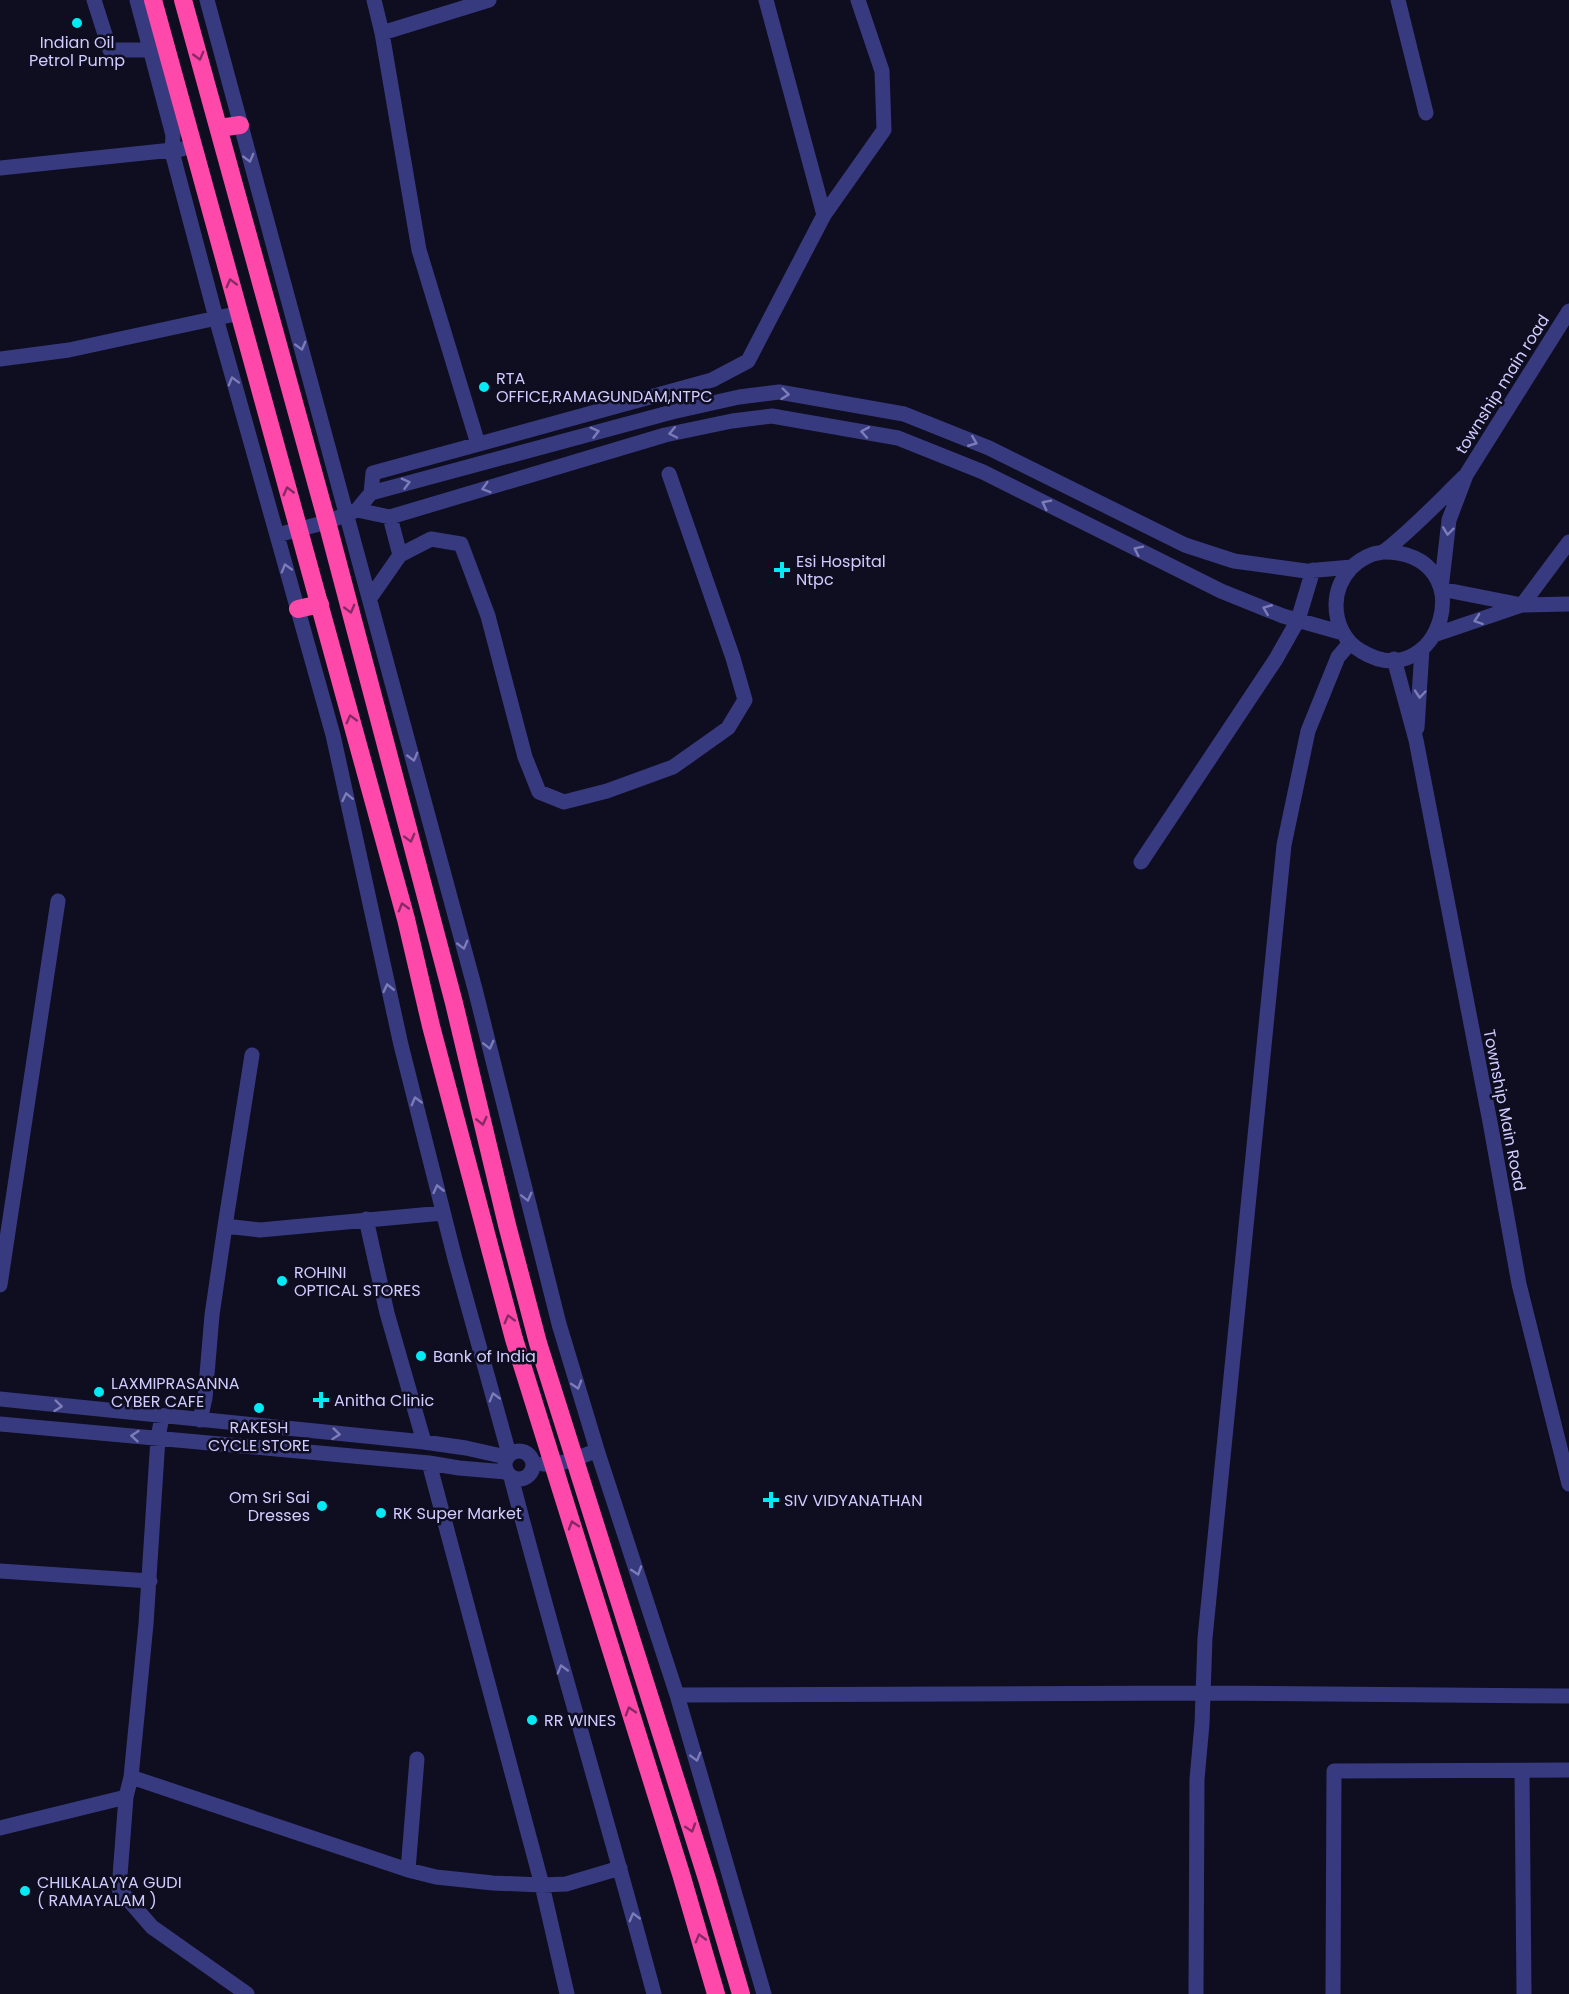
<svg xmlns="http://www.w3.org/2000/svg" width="1569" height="1994" font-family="Poppins,sans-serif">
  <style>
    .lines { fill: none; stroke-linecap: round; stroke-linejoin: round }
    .minor { stroke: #383a7f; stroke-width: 15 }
    .highway { stroke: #fe48aa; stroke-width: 18 }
    .oneway { stroke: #862a65 }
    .oneway2 { stroke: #7c7cb9 }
    .poi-dot { fill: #02ebf5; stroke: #0f0d20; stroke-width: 2 }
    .labels { text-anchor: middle; stroke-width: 5; stroke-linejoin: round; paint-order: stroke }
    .poi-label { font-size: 16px; fill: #cfccff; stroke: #0f0d20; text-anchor: start }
    .street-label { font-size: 16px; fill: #cfccff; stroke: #0f0d20 }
  </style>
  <rect width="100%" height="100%" fill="#0f0d20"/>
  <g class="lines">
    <path class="minor" d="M94,0L110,50H151L160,53
      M137,0L173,135L172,152L216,318L333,735L401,1045L455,1259L509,1454
      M207,0L475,989L559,1324L597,1450L677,1695L764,1994
      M374,0L382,33L419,250L478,444
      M766,0L824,215
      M1398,0L1426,113
      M382,33L489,0
      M0,168L182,149
      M1569,311L1466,475L1449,520L1441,589L1522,605L1569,604
      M0,359L69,350L240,313
      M371,493L373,473L712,380L748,361L824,215L884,130L882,71L858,0
      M357,510L371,493L672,412L739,397L779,392L904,414L989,448L1185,545L1234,561L1306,571L1352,567
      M390,517L400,555
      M277,535L327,522L357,510L390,517L665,435L732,421L772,416L898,438L983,472L1221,591L1283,616L1343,633
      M1384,552C1486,553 1439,699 1361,651C1345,642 1336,624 1336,605C1336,591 1341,579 1351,568C1357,562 1365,557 1373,554C1378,553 1382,553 1386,550C1414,528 1440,500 1466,475
      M370,598L400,555L431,539L461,544L488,616L525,757L539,792L564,802L607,791L673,767L728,728L745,700L733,658L669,474
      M1434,635L1522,605L1569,542
      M1394,659L1416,740L1490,1122L1519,1284L1569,1484
      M1417,728L1422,649
      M1141,862L1276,659L1298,620L1313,570
      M252,1055L225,1226L260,1230L443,1213
      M366,1219L387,1313L424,1442
      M0,1285L58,901
      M0,1399L424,1442L466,1448L506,1457
      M162,1416L158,1438L146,1624L131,1777L126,1797L119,1889L152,1927L247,1994
      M200,1420L205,1398L212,1315L225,1226
      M0,1424L429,1463L459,1468L506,1472
      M505 1465a14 14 0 1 1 28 0a14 14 0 1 1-28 0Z
      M429,1463L542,1885L567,1994
      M543,1464C563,1465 579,1458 597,1450
      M511,1477C556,1650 608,1821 654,1994
      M0,1571L150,1581
      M677,1695L1202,1693L1569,1696
      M1522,1771L1524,1994
      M131,1777L408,1870L436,1877L493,1883L542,1885L566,1884L620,1868
      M0,1828L126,1797
      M408,1870L417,1759
      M1196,1994L1197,1779L1202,1724L1205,1638L1284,845L1308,731L1338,657L1350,643
      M1333,1994L1334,1771L1569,1770"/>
    <path class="highway" d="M153,0L406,919L431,1026L514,1339L681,1874L716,1994
      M183,0L327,522L454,1003L507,1225L538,1343L707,1879L741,1994
      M219,128L240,125
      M298,609L320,604"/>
  </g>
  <defs><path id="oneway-chevron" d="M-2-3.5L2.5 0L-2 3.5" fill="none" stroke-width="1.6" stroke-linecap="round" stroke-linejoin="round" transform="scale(1.5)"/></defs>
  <g class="oneway">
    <use href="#oneway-chevron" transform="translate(199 56) rotate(75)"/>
    <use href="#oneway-chevron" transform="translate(231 283) rotate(-105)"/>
    <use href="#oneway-chevron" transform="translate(288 491) rotate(-105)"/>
    <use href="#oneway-chevron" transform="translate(350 609) rotate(75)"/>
    <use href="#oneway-chevron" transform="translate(351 719) rotate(-105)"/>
    <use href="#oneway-chevron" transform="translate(410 838) rotate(75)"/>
    <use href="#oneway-chevron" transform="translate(403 907) rotate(-106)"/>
    <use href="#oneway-chevron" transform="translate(482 1121) rotate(77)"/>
    <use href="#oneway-chevron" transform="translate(509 1319) rotate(-105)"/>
    <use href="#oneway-chevron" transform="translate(573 1525) rotate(-107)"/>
    <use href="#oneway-chevron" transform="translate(630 1711) rotate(-107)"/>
    <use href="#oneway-chevron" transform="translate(691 1828) rotate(72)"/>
    <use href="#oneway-chevron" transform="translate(700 1938) rotate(-106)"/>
  </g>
  <g class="oneway2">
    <use href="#oneway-chevron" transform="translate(249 158) rotate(75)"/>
    <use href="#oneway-chevron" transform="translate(301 346) rotate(75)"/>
    <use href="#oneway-chevron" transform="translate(233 381) rotate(-106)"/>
    <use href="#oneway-chevron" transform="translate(785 394) rotate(6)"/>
    <use href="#oneway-chevron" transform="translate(595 432) rotate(-15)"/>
    <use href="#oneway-chevron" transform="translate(865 432) rotate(-170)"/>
    <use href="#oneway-chevron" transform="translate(673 433) rotate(168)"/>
    <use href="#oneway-chevron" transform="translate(973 442) rotate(22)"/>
    <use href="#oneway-chevron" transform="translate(406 483) rotate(-15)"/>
    <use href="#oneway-chevron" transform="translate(486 488) rotate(163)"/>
    <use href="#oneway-chevron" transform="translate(1046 504) rotate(-153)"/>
    <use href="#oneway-chevron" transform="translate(1448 531) rotate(97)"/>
    <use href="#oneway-chevron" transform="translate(1138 550) rotate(-154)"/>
    <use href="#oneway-chevron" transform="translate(286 568) rotate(-106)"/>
    <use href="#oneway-chevron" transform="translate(1267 609) rotate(-158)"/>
    <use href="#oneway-chevron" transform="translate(1478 620) rotate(161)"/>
    <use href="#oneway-chevron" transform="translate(1420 694) rotate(95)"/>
    <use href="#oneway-chevron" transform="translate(413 757) rotate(75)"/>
    <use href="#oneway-chevron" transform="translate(347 797) rotate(-102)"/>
    <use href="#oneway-chevron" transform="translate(463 945) rotate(75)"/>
    <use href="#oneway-chevron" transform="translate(388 988) rotate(-103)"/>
    <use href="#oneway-chevron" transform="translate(489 1045) rotate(76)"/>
    <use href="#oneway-chevron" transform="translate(416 1101) rotate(-105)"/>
    <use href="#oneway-chevron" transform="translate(438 1189) rotate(-103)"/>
    <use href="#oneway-chevron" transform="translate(527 1197) rotate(76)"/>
    <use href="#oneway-chevron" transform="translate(577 1385) rotate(73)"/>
    <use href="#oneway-chevron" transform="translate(494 1397) rotate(-106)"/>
    <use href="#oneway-chevron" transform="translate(58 1406) rotate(6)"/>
    <use href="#oneway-chevron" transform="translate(336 1434) rotate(6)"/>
    <use href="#oneway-chevron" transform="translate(135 1436) rotate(-175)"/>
    <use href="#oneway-chevron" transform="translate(637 1571) rotate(72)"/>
    <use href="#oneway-chevron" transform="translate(562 1669) rotate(-106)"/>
    <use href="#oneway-chevron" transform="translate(696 1757) rotate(74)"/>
    <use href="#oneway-chevron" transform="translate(634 1917) rotate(-105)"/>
  </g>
  <g class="poi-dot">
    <circle cx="77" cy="23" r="6"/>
    <circle cx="484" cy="387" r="6"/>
    <path d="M779 561h6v6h6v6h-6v6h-6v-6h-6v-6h6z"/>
    <circle cx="282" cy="1281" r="6"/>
    <circle cx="421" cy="1356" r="6"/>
    <circle cx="99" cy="1392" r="6"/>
    <path d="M318 1391h6v6h6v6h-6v6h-6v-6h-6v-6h6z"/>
    <circle cx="259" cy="1408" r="6"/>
    <path d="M768 1491h6v6h6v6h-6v6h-6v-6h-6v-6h6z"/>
    <circle cx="322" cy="1506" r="6"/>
    <circle cx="381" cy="1513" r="6"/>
    <circle cx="532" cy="1720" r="6"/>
    <circle cx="25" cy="1891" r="6"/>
  </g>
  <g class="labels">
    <g class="poi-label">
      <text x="77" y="48" text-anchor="middle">Indian Oil<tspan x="77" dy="18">Petrol Pump</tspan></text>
      <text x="496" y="384">RTA<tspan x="496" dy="18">OFFICE,RAMAGUNDAM,NTPC</tspan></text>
      <text x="796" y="567">Esi Hospital<tspan x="796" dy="18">Ntpc</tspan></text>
      <text x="294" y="1278">ROHINI<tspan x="294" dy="18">OPTICAL STORES</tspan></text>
      <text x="433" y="1362">Bank of India</text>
      <text x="111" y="1389">LAXMIPRASANNA<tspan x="111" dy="18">CYBER CAFE</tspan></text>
      <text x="334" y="1406">Anitha Clinic</text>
      <text x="259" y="1433" text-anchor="middle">RAKESH<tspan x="259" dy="18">CYCLE STORE</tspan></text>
      <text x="310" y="1503" text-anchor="end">Om Sri Sai<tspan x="310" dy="18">Dresses</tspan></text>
      <text x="784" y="1506">SIV VIDYANATHAN</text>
      <text x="393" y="1519">RK Super Market</text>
      <text x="544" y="1726">RR WINES</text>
      <text x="37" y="1888">CHILKALAYYA GUDI<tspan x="37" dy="18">( RAMAYALAM )</tspan></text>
    </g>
    <g class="street-label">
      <text transform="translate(1502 384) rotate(-58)" y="6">township main road</text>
      <text transform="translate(1505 1110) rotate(79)" y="6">Township Main Road</text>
    </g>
  </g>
</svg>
